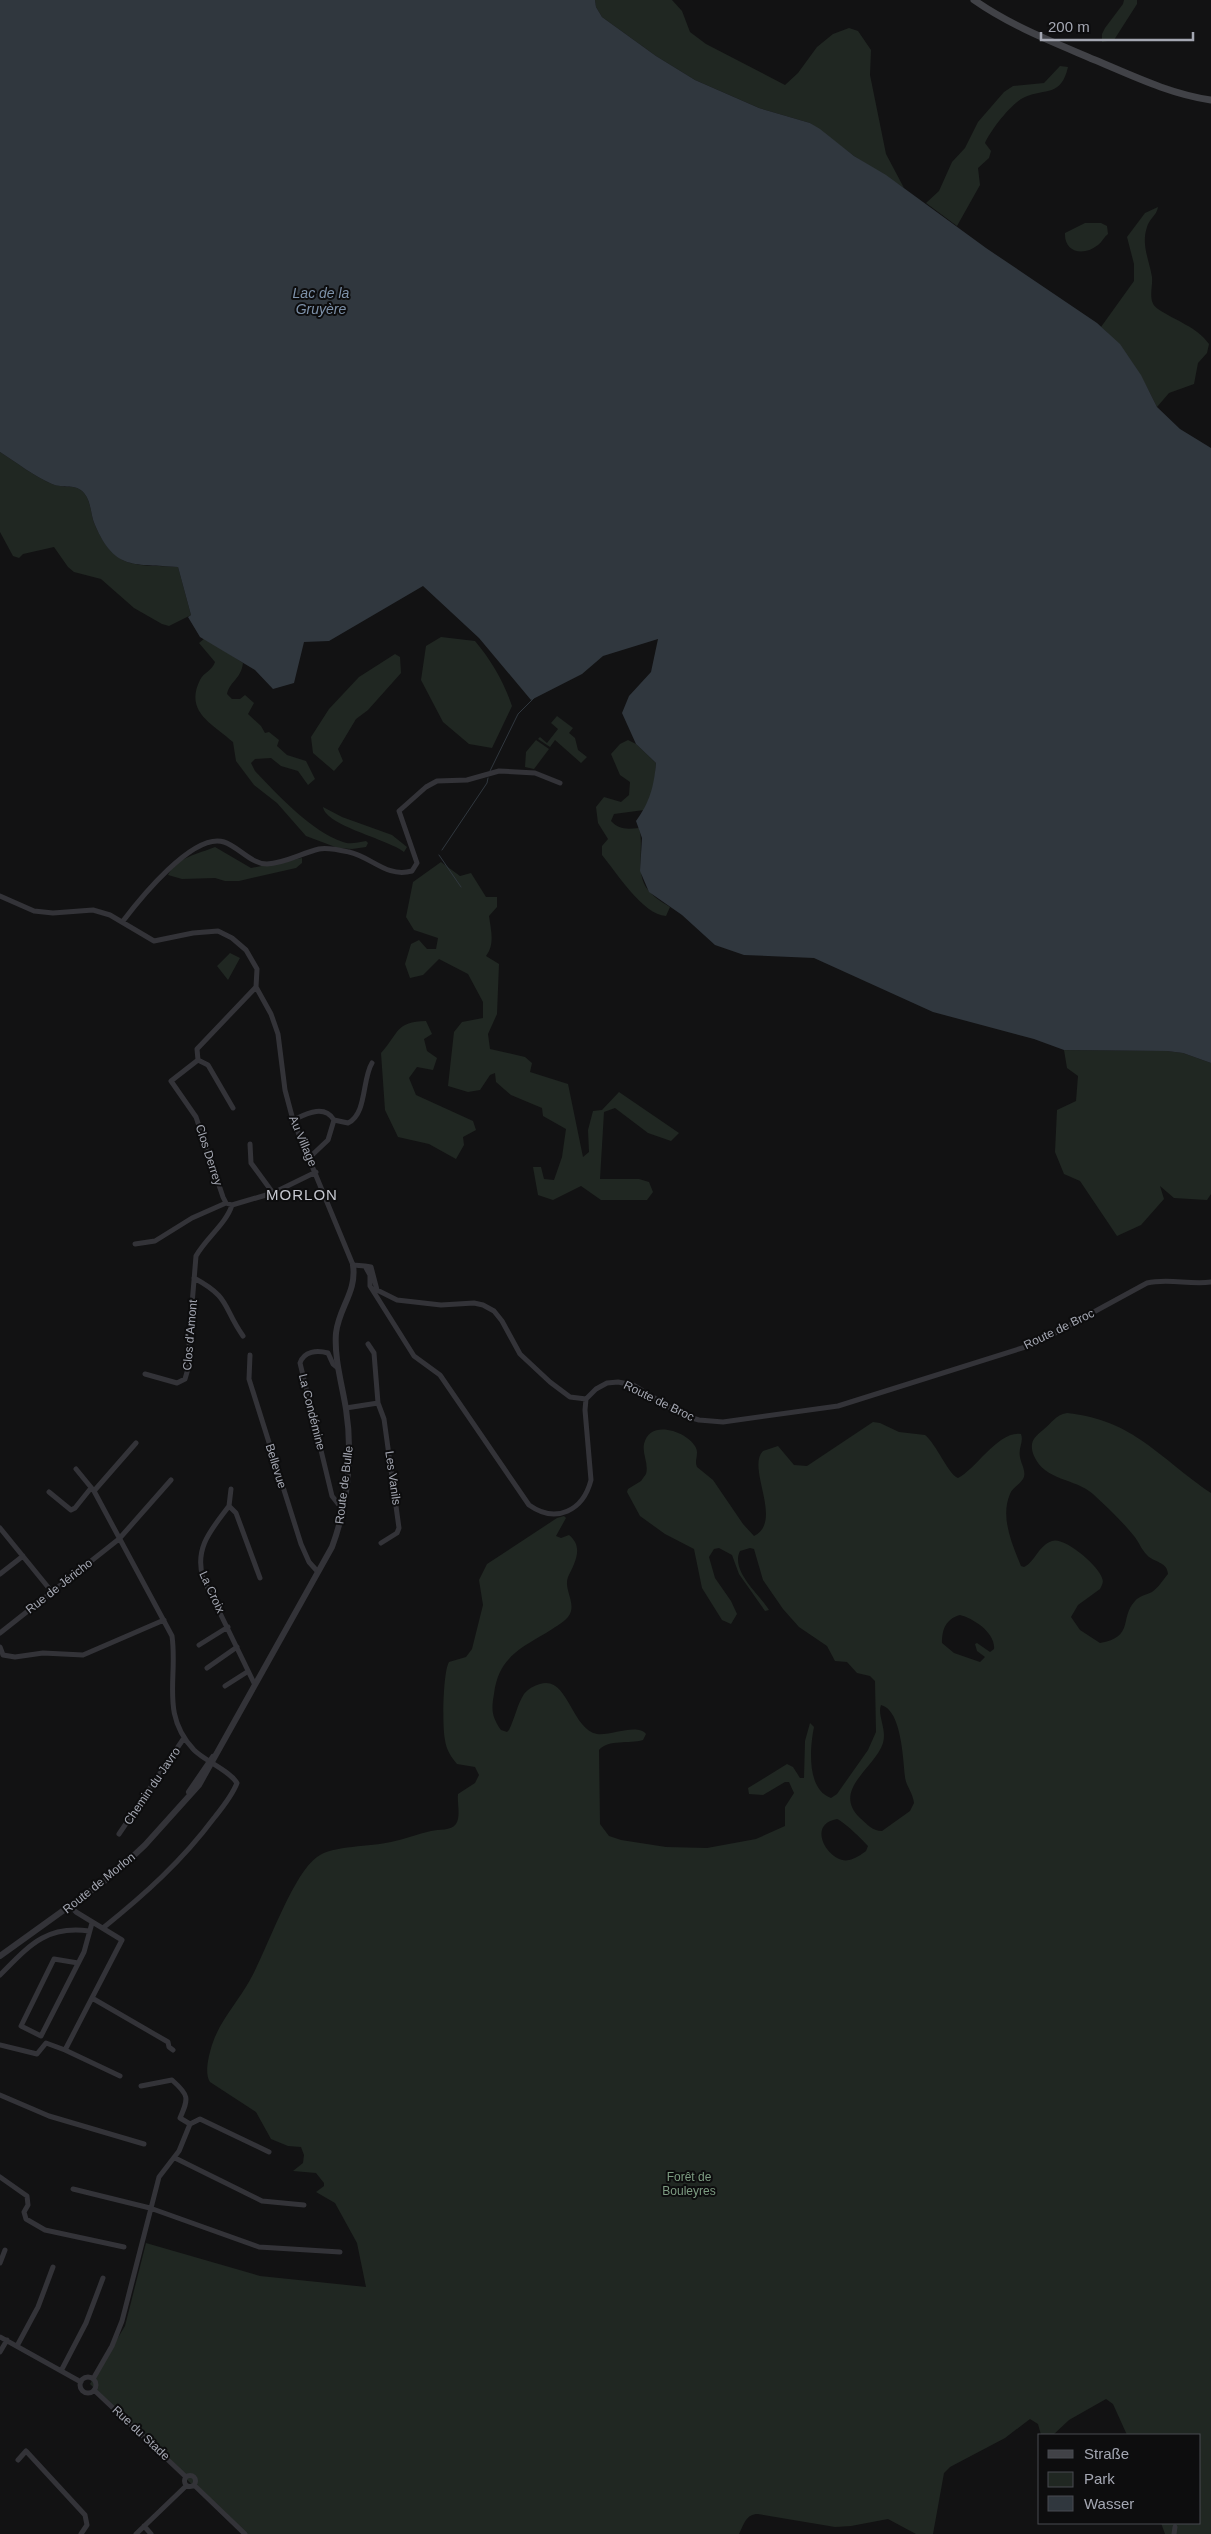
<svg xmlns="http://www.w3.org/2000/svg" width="1211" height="2534" font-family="Arial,sans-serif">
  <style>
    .green { fill: #202722; fill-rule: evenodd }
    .water { fill: #30373e }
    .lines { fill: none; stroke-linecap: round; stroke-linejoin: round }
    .stream { stroke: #30373e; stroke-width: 1 }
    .minor { stroke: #333338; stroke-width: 5 }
    .tertiary { stroke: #333338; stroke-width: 6 }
    .secondary { stroke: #414247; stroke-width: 7 }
    .labels { text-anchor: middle; stroke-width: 4; stroke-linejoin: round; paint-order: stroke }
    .street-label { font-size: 12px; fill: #a4a7b2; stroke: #0d0d0e }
    .park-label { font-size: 12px; fill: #7d9c82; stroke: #0d0d0e }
    .water-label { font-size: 14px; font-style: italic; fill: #7e92aa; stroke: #0d0d0e }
    .quarter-label { font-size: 15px; letter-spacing: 1px; fill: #c5c7cf; stroke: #0d0d0e }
  </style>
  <rect width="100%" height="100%" fill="#121213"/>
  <path class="green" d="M595,0H672L682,11L690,32L706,44L785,85L798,73L817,47L833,34L849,28L858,31L871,50L870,75L886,154L904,188L854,156L810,123L759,108L695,80L656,56L602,17L596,7Z
    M1124,0H1137V4L1114,40L1102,42V34L1105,28L1123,4Z
    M1060,66L1068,67C1061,97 1046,88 1025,97C1012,102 990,131 985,143L991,151L989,158L978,168L980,185L957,226L926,203L939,191L952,162L965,148L978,122L1004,92L1013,86L1044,83Z
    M1158,207C1157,215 1149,219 1147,227C1141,245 1149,259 1152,277C1153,288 1147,302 1158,309C1176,321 1197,327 1209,344L1207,353L1198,363L1194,384L1169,393L1157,407C1142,376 1127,350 1101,327L1134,281V264L1127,237L1145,213Z
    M1085,223H1101L1107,226L1108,234C1104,237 1102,242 1098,245C1083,257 1064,252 1065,233Z
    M0,452C17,463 34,476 52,484C63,489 76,483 84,493C92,503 90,514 95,525C115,571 135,564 178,567L191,615L169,626L162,624L134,608L101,579L74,572L68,567L54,547L23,554L19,558L13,556L0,532Z
    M441,637L475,641C491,660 504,682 512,706L492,748L469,744L443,722L421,680L426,646Z
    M205,638L243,663C241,679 230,681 227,694L232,699H240L245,695L254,703L248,714L261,726L265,733L269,732L279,740L277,746L287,755L306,761L315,779L308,785L298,771L281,766L271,758L255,759L251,763L255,771C277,794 312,832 343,842C350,845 358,842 366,841L368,843L366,847L352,849L338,848L306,836L277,803L254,785L236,761L233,742C213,724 184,712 200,680C204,672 212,671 215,662L199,643Z
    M395,654L400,657L401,673L368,710L356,719L338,749L343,761L334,771L313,753L311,737L329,709L359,677Z
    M557,716L573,728L569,733L575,738L578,750L587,757L581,763L555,740L550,747L538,739L540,737L547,743L558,729L551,723Z
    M536,740L549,749L534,769L525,767L526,752Z
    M628,740L636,744L656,763L654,789L644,810L614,814L611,821C619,830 627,829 639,828C645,848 633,877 651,893C656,899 664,903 670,907L666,916C643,915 616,872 602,855V846L608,839L598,823L596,807L604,797L621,802L629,795L630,782L620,775L611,754L620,744Z
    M323,807L342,817L392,835L407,847L404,852C388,839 326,826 323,807Z
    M215,847L251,868L302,858V863L296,868L239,881H225L215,878L182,879L168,875C177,857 198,854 215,847Z
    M441,862L460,876L471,873L486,897H497V907L489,916C491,931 495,944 486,956L499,964L497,1014L488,1034L490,1049L525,1057L532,1063L530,1072L568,1084L583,1157L589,1152L588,1130L593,1111L602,1110L619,1092L679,1133L671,1141L648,1133L615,1108L604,1112L600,1179H639L649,1182L653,1192L647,1200H601L581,1186L553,1200L538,1195L533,1167H541L544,1179L554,1180L562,1157L566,1129L543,1116L542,1108L511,1095L496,1082L495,1073L490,1075L480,1090L468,1092L448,1086L454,1032L462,1022L483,1018V1002L468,974L439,959L423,975L410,978L405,964L411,944L419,940L427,949H436L438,938L414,930L406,917L413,882Z
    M230,953L240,958L228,980L217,966Z
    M426,1021L432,1034L424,1039L427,1051L437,1058L433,1070L417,1067L409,1078L416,1095L473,1121L476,1130L463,1137L464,1145L456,1159L429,1144L398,1137L385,1110L381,1053C400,1032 395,1022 426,1021Z
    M1064,1050L1167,1051L1183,1053L1211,1063V1194L1207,1200L1174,1198L1160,1186L1164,1199L1141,1225L1117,1236L1080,1181L1064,1174L1055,1152L1057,1110L1076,1101L1078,1076L1067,1068Z
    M1067,1413C1134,1420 1159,1458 1211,1493V2534H1165L1161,2523H1200V2435H1127L1113,2404L1106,2399L1069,2420L1053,2435H1041L1038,2424L1030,2419L1005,2438L950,2467L944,2473L933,2534H916L888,2519L851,2526L835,2527L758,2514C746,2514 744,2524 739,2534H242L90,2384L125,2326L146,2243L260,2276L366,2287L357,2243L335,2203L316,2192L324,2186V2183L316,2173L293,2171L303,2163L304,2155L301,2147L288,2146L271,2139L256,2112L210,2082C204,2073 209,2055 212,2045C220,2020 238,2002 250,1980C267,1950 292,1875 317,1857C333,1845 371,1847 391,1842C405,1839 418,1834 431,1831C439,1829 451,1831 456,1824C461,1816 457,1803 458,1794L475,1783L479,1775L475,1767L457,1764C451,1757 446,1749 445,1740C442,1726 443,1672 449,1662L466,1657L472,1649L483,1605L479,1580L487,1564L557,1518L564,1516L566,1518L556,1536L561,1538L569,1535C584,1547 575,1563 568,1577C563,1590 578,1604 568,1617C562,1624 553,1628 546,1633C518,1649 498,1660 494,1694C491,1710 492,1717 501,1730L507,1732L509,1730C515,1718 517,1705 524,1694C529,1688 534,1686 540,1684C568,1675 571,1729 597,1734C611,1736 637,1723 646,1734L643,1740C629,1744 609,1739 599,1750L600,1824L609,1836L621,1840L666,1847L707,1848L756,1839L785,1826V1807L794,1793L789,1782H785L763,1795L749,1794L748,1788L787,1764L793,1767L800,1778H804L805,1741L810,1723L814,1727C810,1747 806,1789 831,1798L837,1794L868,1750L876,1732L875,1681L870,1676L857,1673L847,1662L835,1661L827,1646L799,1627L783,1609L763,1580L754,1549L750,1548L740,1551C730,1571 760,1595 769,1610L765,1611L739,1574L732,1555L719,1548L714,1549L709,1557L715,1578L731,1601L737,1614L731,1624L722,1620L702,1588L694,1549L665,1534L640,1516L627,1492L628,1489L641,1481L646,1474C649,1464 642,1454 644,1444C650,1417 690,1433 696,1448C699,1454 694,1461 697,1467L713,1480L743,1524L754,1536C784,1521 746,1468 763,1451L778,1446L794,1465L807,1466L873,1422L880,1423L899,1432L925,1435C937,1445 948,1474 958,1478C975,1470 999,1430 1021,1434C1024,1442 1018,1448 1020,1457C1021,1464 1027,1472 1023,1479C1019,1485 1012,1488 1010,1494C1000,1517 1012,1544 1021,1566L1024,1567C1035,1562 1038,1546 1052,1541C1064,1536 1099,1566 1102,1578C1104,1582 1102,1585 1100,1589L1078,1605L1071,1617L1080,1630L1100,1643C1135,1637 1119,1618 1135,1601C1139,1596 1146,1595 1152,1592C1158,1588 1163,1580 1168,1574C1167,1561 1154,1563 1147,1555C1141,1549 1139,1542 1134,1536C1122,1521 1107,1507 1093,1494C1075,1478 1045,1481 1034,1456C1029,1443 1033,1438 1043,1430C1052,1423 1055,1415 1067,1413ZM960,1615C973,1618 996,1633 994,1649L990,1652L977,1643L975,1644L977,1651L985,1657L980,1662L954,1653L942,1643C942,1629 946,1619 960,1615ZM881,1705C902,1710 903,1761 905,1777C906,1786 913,1793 914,1803L910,1811L882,1831C872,1831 867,1824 860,1818C831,1790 875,1768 883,1743C887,1729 877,1715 881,1705ZM837,1819C843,1821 863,1840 868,1846L866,1851C862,1854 855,1859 849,1860C831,1865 804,1825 837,1819Z"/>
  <path class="water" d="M0,0H595L596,7L602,17L656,56L695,80L759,108L810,123L820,129L854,156L886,175L986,248L1097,323L1120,344L1141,375L1157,407L1180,429L1211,448V1063L1183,1053L1167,1051L1064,1050L1034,1039L933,1012L814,958L744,955L715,945L682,915L649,892L640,871L642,838L636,821C650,802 654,786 656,763L636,744L622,713L629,696L651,672L658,639L603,656L582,674L531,700L479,638L423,586L329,641L304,642L294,683L273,689L255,670L200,637L188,617L191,615L178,567C135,563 115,572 95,525C90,514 92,503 84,493C76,483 63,489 52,484C34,476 17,463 0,452Z"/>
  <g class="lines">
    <path class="stream" d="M490,771L518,714L535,697
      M442,850L487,783L488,778
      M439,855L461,887"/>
    <path class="minor" d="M0,896L34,911L53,913L93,910L110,915L154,941L193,933L218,931L232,938L246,950L257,969L256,987L271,1014L278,1034L285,1090L293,1120L353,1265L365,1266L370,1275V1286L414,1356L440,1375L529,1505C556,1524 583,1511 591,1480L585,1410L586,1399L596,1389L607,1383L618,1382L633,1385L682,1415L699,1420L723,1422L838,1406L1035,1344L1147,1283C1168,1278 1190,1285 1211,1282
      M123,921C139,900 193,832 224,842C239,847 251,864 267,864C285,863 302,853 319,849C327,847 340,850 349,852C372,857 386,878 412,871L417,863L399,811L426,787L437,781L467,780L499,771L535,773L560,783
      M198,1060L208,1065L233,1108
      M293,1120C306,1114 324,1104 334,1120L328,1140L310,1157
      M334,1120L348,1123C367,1114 362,1079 372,1063
      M250,1144L251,1163L273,1193
      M232,1205L226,1203L223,1197L196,1117L171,1081L198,1060L197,1049L256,987
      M135,1244L155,1241L192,1218L226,1203
      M365,1266L371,1267L377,1290L397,1300L441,1305L474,1303L483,1305L494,1311L502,1321L520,1354L550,1382L570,1397L586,1399
      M194,1278C231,1298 222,1306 243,1336
      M368,1344L374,1353L378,1403
      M250,1355L249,1379L301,1544L309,1562L318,1572
      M338,1368L333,1364L328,1353C317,1350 304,1351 300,1363L332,1496L343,1510
      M145,1374L177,1383L185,1379L190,1362L189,1341L196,1256C206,1238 226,1224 232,1205L273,1193L316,1172
      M346,1408L378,1403L384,1419L399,1528L397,1533L381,1543
      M76,1469L94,1491L172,1636C178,1679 160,1714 194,1750C205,1761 230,1771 237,1783C232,1796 222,1808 214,1818C182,1861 144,1895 103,1928
      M94,1491L136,1443
      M49,1492L71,1510L75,1508L91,1488
      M229,1506L231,1489
      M0,1528L52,1592
      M0,1574L23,1556
      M0,1633L119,1539L171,1480
      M199,1645L228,1627
      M0,1647L3,1655L15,1657L43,1653L83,1655L164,1620
      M207,1668L237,1647
      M254,1683L203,1578C194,1547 212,1529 229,1506L236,1513L260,1578
      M225,1686L247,1672
      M119,1834L184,1738
      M78,1963L54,1959L21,2026L41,2036L84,1952L92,1923
      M0,1975C28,1947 45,1925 89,1931
      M92,1998L168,2042L169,2047L173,2050
      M0,2045L37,2054L46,2043L65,2050L120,2076
      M65,2050L122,1940L76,1912L71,1907
      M141,2086L172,2080C189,2095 189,2098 180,2118L190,2124
      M0,2095L49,2116L144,2144
      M175,2158L262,2201L304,2205
      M0,2177L27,2196L28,2205L24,2212L26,2219L45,2230L124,2247
      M73,2189L150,2208L259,2247L340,2252
      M0,2263L5,2250
      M0,2337L81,2382
      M17,2346L38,2307L53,2267
      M0,2352L7,2340
      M61,2371L86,2323L103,2278
      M80 2385a8 8 0 1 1 16 0a8 8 0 1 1-16 0Z
      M93,2379L112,2346L122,2321L159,2177L179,2151L190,2124L200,2119L269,2152
      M94,2390L186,2477
      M18,2460L26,2451L85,2515L87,2525L81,2534
      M184.5 2481a5.5 5.5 0 1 1 11 0a5.5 5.5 0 1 1-11 0Z
      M194,2485L245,2534
      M144,2526L151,2534
      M136,2534L186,2486
      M1174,2534L1175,2527"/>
    <path class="tertiary" d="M189,1792L213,1757
      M0,1956L114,1874L145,1845L199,1785L332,1547C348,1504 353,1454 346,1409C342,1384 334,1358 336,1333C339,1307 357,1292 353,1265"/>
    <path class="secondary" d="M974,0C1011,26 1053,42 1095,60C1133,76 1170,94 1211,100"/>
  </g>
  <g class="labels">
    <g class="street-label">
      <text transform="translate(303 1141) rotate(67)" y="4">Au Village</text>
      <text transform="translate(209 1155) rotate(72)" y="4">Clos Derrey</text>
      <text transform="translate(1059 1329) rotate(-26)" y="4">Route de Broc</text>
      <text transform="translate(190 1335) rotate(-85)" y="4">Clos d'Amont</text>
      <text transform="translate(659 1401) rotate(26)" y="4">Route de Broc</text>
      <text transform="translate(312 1412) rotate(76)" y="4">La Condémine</text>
      <text transform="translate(276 1466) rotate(73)" y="4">Bellevue</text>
      <text transform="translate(393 1478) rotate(82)" y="4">Les Vanils</text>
      <text transform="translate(344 1485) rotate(-83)" y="4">Route de Bulle</text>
      <text transform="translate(59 1586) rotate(-38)" y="4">Rue de Jéricho</text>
      <text transform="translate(212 1592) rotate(65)" y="4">La Croix</text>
      <text transform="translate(152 1786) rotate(-56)" y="4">Chemin du Javro</text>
      <text transform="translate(99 1883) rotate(-39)" y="4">Route de Morlon</text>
      <text transform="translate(141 2433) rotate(43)" y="4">Rue du Stade</text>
    </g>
    <g class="park-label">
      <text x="689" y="2181">Forêt de<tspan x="689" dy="14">Bouleyres</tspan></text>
    </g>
    <g class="water-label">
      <text x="321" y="298">Lac de la<tspan x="321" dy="16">Gruyère</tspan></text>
    </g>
    <g class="quarter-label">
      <text x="302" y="1200">MORLON</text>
    </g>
  </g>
  <rect x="1038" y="2434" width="162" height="90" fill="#0d0d0e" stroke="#494b50"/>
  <rect x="1048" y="2450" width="25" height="8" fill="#414247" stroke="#494b50"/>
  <text x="1084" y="2459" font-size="15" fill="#a4a7b2">Straße</text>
  <rect x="1048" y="2472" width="25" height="15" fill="#202722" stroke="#494b50"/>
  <text x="1084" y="2484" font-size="15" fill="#a4a7b2">Park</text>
  <rect x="1048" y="2496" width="25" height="15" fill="#30373e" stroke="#494b50"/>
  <text x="1084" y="2509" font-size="15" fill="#a4a7b2">Wasser</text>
  <path d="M1041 32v8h152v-8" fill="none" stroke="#a4a7b2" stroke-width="2.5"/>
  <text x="1048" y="32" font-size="15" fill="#a4a7b2" stroke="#0d0d0e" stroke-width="4" paint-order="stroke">200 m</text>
</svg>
